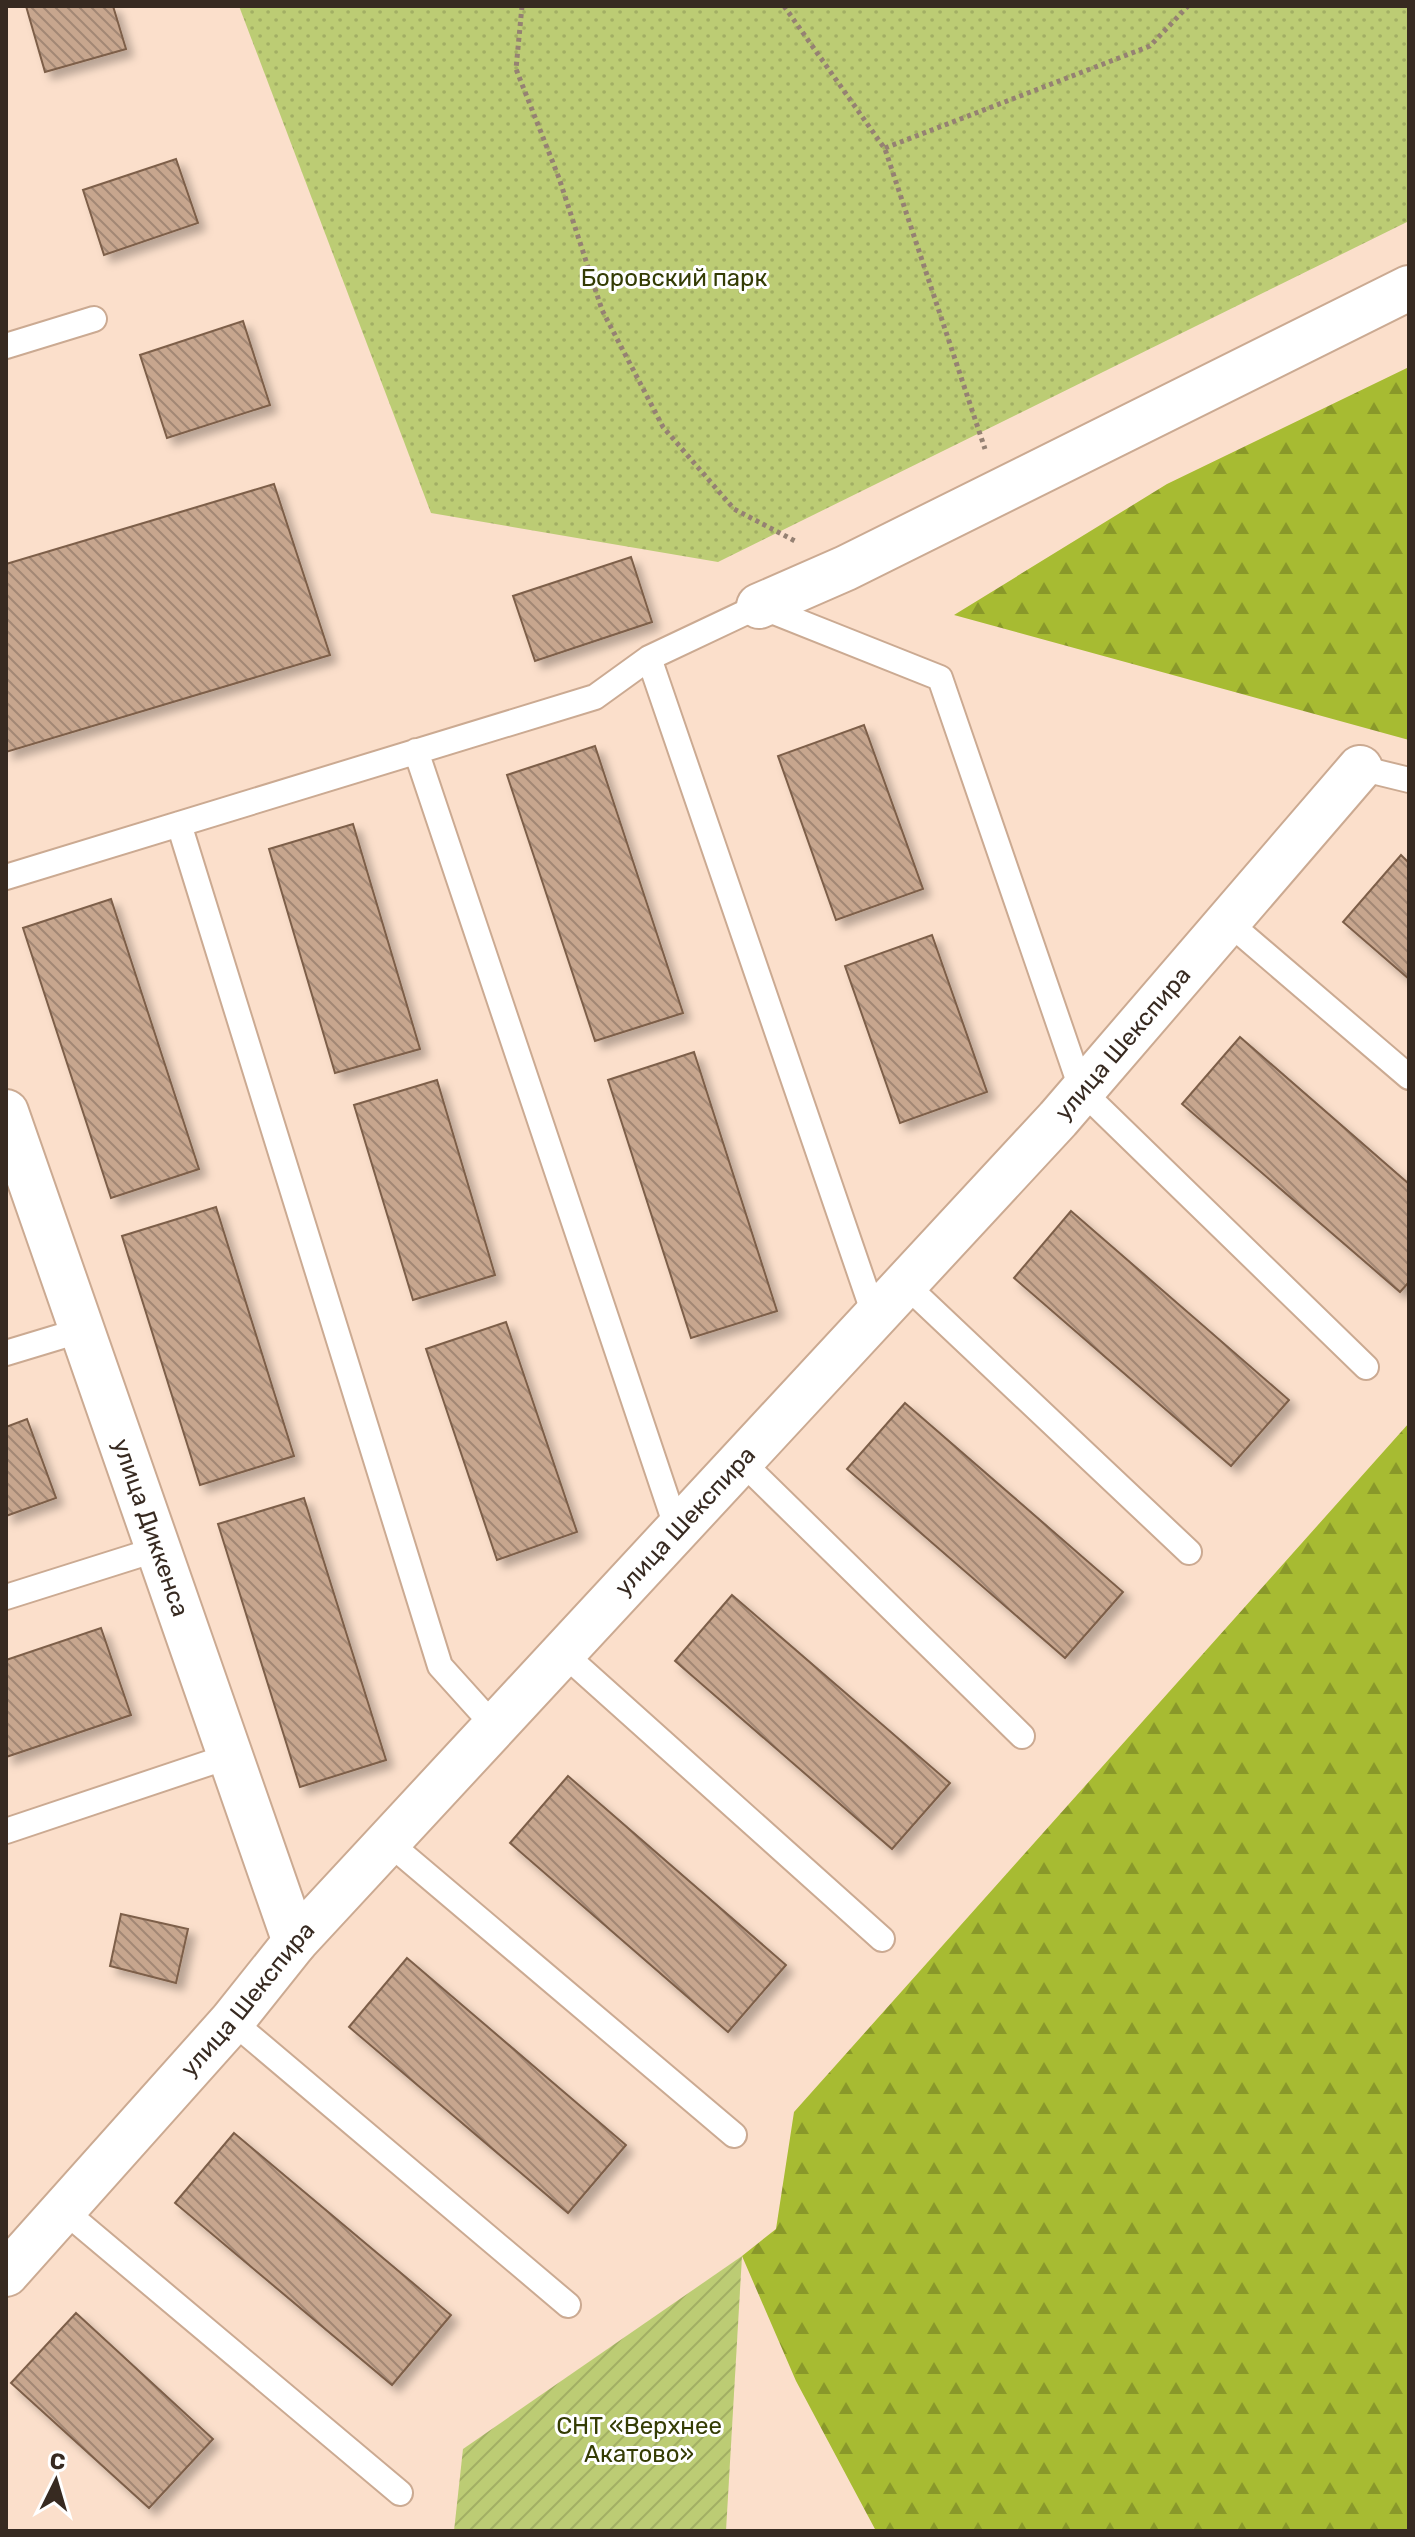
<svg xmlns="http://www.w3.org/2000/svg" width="1415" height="2537" font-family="Rubik,sans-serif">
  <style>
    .forest { fill: url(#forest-firs) }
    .park { fill: url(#park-dots) }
    .garden { fill: url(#garden-furrows) }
    .building { fill: url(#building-back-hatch); stroke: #7d5f49; stroke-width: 2; filter: url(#shadow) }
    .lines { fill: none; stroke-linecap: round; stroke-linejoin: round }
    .lane-casing { stroke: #cbaa92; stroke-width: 28 }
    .street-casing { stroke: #cbaa92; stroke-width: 48 }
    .path { stroke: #958173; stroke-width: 5; stroke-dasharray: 4 4; stroke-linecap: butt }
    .lane { stroke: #fff; stroke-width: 24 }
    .street { stroke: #fff; stroke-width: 44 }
    .labels { text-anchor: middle; stroke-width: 6; stroke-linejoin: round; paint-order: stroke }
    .park-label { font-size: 24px; fill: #343c04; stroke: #fff }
    .street-label { font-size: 24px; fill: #372a21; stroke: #fff }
  </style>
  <defs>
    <pattern id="forest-firs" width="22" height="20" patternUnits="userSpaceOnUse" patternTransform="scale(2)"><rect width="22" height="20" fill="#a7bb32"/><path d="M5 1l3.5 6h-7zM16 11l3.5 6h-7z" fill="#89982a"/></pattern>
    <pattern id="park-dots" width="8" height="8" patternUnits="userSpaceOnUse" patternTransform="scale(2)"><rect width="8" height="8" fill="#bccc74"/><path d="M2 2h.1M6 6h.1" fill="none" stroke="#a2af64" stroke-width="1.8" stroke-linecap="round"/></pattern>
    <pattern id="garden-furrows" width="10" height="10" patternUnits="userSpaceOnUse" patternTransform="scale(2)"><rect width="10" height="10" fill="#bccc74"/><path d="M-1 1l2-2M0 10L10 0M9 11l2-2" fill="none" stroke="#a2af64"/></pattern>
    <pattern id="building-back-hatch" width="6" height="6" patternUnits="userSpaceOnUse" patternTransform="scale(2)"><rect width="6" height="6" fill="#c7a68e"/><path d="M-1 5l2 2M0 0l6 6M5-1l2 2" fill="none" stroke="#a28774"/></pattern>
    <filter id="shadow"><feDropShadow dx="7" dy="7" stdDeviation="4" flood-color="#0004"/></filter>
  </defs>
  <rect width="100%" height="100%" fill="#fbdfcb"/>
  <path class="forest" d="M1409,367V740L954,615L1167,484Z
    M1409,1423V2531H876L796,2381L742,2256L776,2229L794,2112Z"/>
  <path class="park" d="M239,6H1409V221L718,562L431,513Z"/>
  <path class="garden" d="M742,2256L726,2531H454L463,2449Z"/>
  <path class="building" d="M26,6H113L126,49L45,72Z
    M176,159L198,223L104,255L83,190Z
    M243,321L270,405L167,438L140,355Z
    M274,484L330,655L6,752V564Z
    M631,557L652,622L535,661L513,596Z
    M864,725L923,889L836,920L778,756Z
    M595,746L683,1013L595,1041L507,775Z
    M353,824L420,1049L335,1073L269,849Z
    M1401,855L1409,863V979L1343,922Z
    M111,899L199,1169L111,1198L23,928Z
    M932,935L987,1092L900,1123L845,966Z
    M1240,1037L1409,1184V1282L1400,1292L1182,1104Z
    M694,1052L777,1311L691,1338L608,1080Z
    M437,1080L495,1275L413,1300L354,1105Z
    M216,1207L294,1456L200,1485L122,1236Z
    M1071,1211L1289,1400L1231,1466L1014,1278Z
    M506,1322L577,1532L497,1560L426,1349Z
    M905,1403L1123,1592L1065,1658L847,1469Z
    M27,1419L56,1498L6,1516V1427Z
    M304,1498L386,1760L300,1787L218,1524Z
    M732,1595L950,1783L892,1849L675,1661Z
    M101,1628L131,1715L6,1757V1660Z
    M568,1776L786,1965L728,2032L510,1843Z
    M121,1914L188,1929L176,1983L110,1966Z
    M407,1958L626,2145L568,2213L349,2027Z
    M234,2133L451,2315L392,2385L175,2203Z
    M76,2313L213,2439L149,2508L11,2383Z"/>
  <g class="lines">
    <g class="lane-casing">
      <path id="lane" d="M6,346L94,319
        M649,658L875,1317
        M416,751L677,1529
        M1360,768L1409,780
        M179,824L440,1666L495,1727
        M6,877L595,697L649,658L759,606L940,678L1082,1091L1366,1367
        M1228,922L1409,1077
        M905,1284L1189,1552
        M6,1353L82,1330
        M741,1461L1022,1736
        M6,1597L158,1549
        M563,1653L882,1939
        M6,1831L230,1756
        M388,1842L734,2135
        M232,2021L568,2305
        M61,2208L400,2493"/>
    </g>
    <g class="street-casing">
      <g id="street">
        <path d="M759,606L846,568L1409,288"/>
        <path id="s1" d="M6,1112L295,1942"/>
        <path id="s2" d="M6,2274L232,2021L295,1942L1058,1119L1360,768"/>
      </g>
    </g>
    <path class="path" d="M522,6L516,69L559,178L602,310L663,427L734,509L795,541
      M784,6L885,149L985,449
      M885,148L1150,46L1188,6
      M772,2529V2531"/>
    <use href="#lane" class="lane"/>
    <use href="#street" class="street"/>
  </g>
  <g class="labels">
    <g class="park-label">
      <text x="674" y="286">Боровский парк</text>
      <text x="639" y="2434">СНТ «Верхнее<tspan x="639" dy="28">Акатово»</tspan></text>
    </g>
    <g class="street-label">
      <text dy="8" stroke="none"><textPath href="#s2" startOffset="1662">улица Шекспира</textPath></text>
      <text dy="8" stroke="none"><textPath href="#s2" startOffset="1014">улица Шекспира</textPath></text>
      <text dy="8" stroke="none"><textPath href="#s1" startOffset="440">улица Диккенса</textPath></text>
      <text dy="8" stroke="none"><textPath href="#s2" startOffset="366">улица Шекспира</textPath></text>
    </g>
  </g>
  <rect width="1415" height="2537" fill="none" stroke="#372a21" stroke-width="16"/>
  <g transform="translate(56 2481) rotate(5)" stroke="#ffffff" stroke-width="6" paint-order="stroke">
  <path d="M0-6L14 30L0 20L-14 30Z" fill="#372a21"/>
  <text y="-12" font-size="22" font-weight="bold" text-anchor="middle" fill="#372a21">С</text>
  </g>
</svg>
